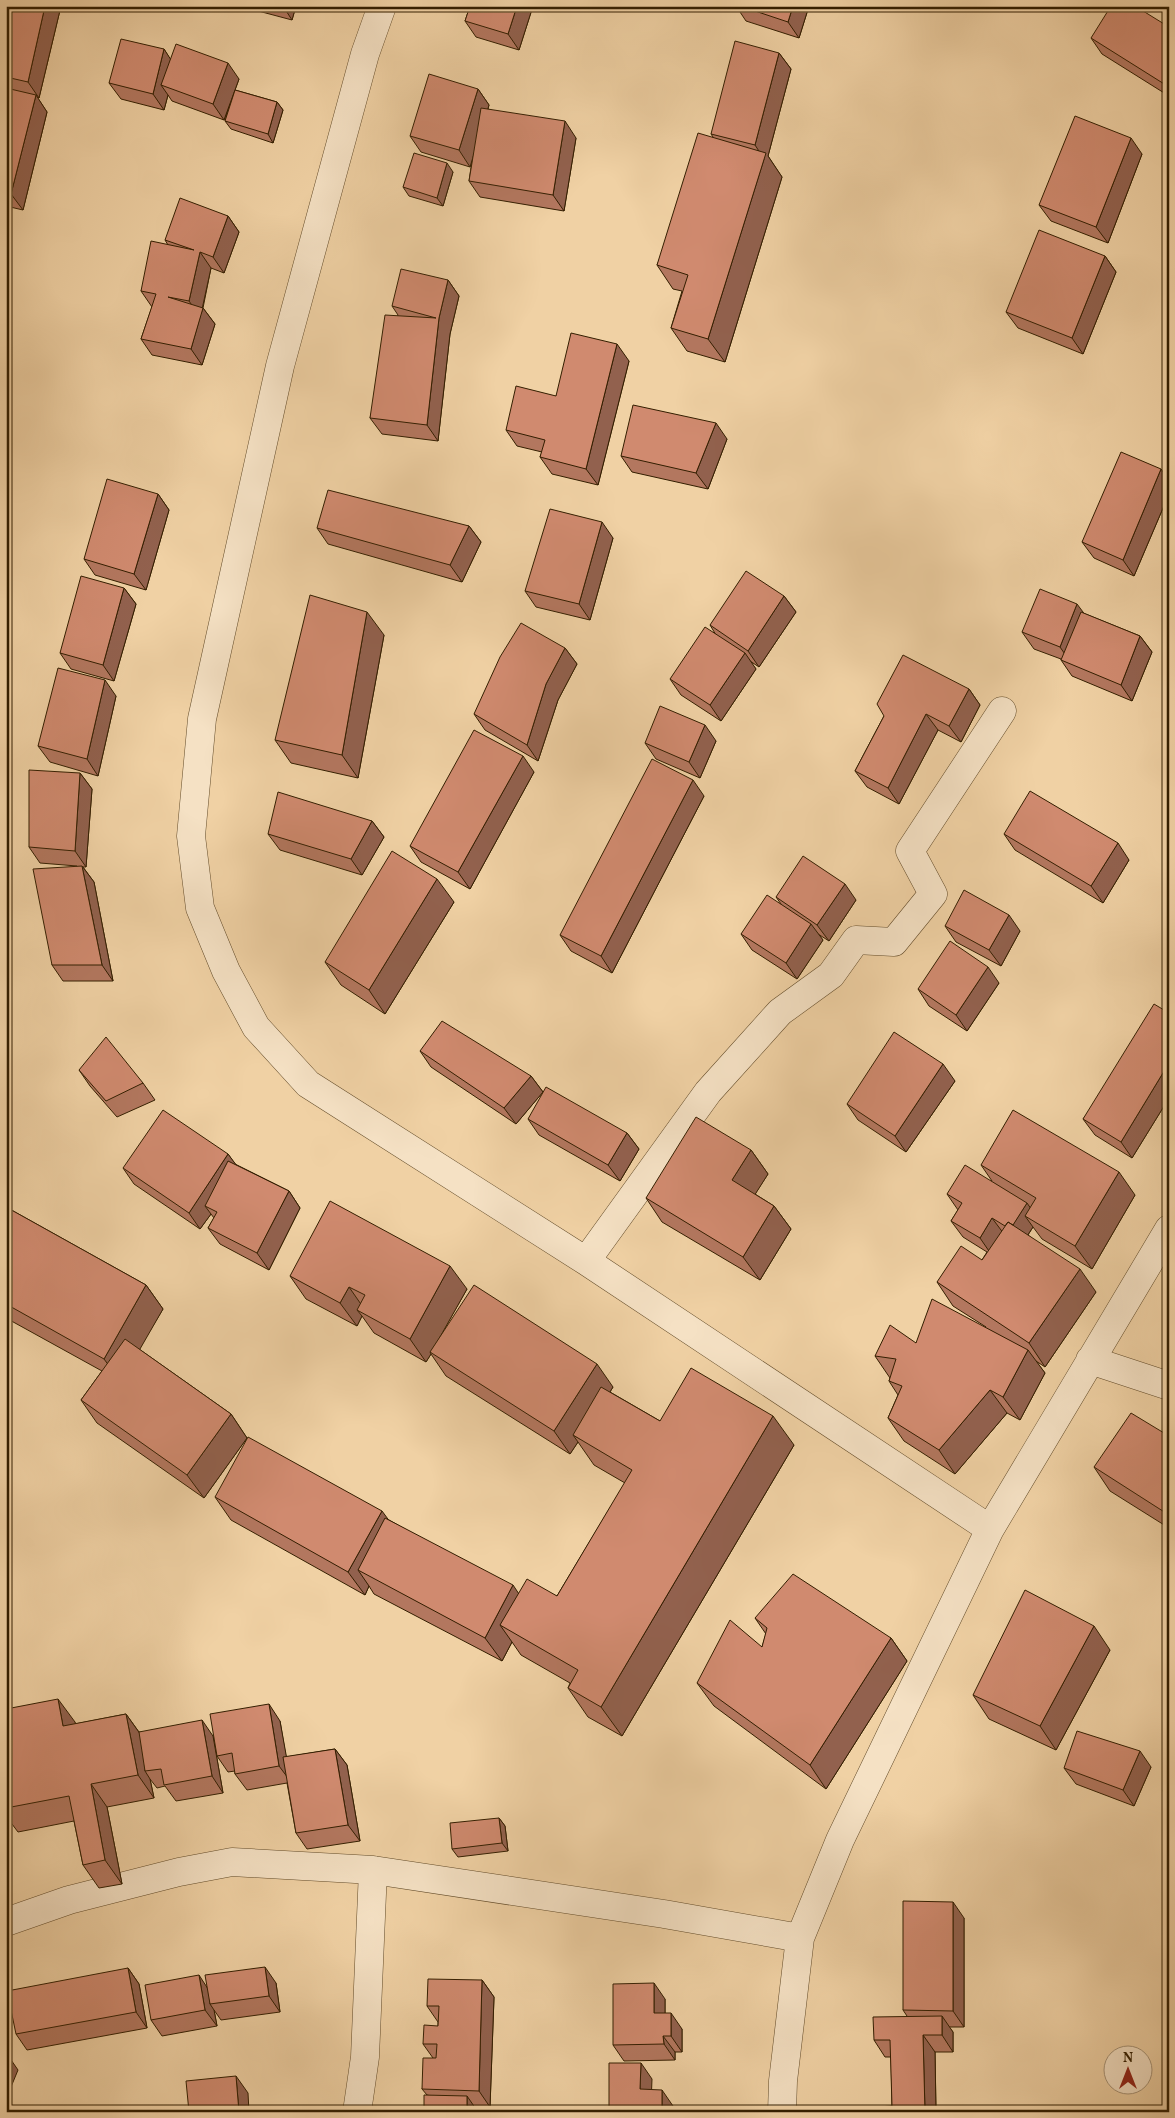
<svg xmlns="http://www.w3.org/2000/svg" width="1175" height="2118" font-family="Vollkorn,serif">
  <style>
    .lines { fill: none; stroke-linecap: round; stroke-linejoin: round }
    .minor-casing { stroke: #624b29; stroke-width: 29 }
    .minor { stroke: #f5e1c4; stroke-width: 28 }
    .wall { fill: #b3775f; stroke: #331e00 }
    .shaded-wall { fill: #92614e; stroke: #331e00 }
    .building { fill: #d08a6f; stroke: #331e00 }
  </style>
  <rect width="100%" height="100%" fill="#f0d1a4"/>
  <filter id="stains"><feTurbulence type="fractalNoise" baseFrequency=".004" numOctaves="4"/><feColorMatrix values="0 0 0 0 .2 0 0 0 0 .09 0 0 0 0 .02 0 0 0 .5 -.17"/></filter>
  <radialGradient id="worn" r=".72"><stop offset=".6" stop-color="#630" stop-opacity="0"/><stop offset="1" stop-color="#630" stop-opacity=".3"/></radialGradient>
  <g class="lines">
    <g class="minor-casing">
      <path id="minor" d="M382,6L365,54L280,366L202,719L191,836L200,908L226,971L256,1027L308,1084L586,1261L990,1529
        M586,1261L708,1092L780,1012L831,975L856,940L894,942L933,894L910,851L1002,711
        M1090,1360L1169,1386
        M6,1922L69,1900L179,1872L232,1862L373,1870L664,1914L800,1938
        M357,2112L365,2057L373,1870
        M782,2112L783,2081L800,1938L840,1840L990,1529L1169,1229"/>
    </g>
    <use href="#minor" class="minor"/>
  </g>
  <path class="wall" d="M6,6H61L39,98L37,97L47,112L23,210L6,206Z
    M245,6H296L292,20L247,8Z
    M470,6H533L519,50L476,37L465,21Z
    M736,6H809L799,38L746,21Z
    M1169,27V96L1102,54L1091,38Z
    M164,49L170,59L239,79L235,90L277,102L283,110L273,143L231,129L225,121L230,103L224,120L172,101L168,95L164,110L121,99L109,83Z
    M779,53L791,69L768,156L782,177L725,362L687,351L671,328L682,291L673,289L657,265L713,137L711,134Z
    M478,89L489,105L488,109L576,138L564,211L480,197L469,181L472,161L470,167L421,152L410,136Z
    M1142,154L1108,243L1051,221L1039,205Z
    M453,172L443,206L409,196L403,187Z
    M228,216L239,232L224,273L211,268L203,308L215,324L202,365L152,355L141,339L152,307L141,291L168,245L165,240Z
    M1105,256L1116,272L1083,354L1018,328L1006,312Z
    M448,280L459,296L450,334L438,441L382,434L370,418L398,315L392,306Z
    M629,361L598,485L552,474L540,457L542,452L517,446L506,430L556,396Z
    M727,439L708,489L632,472L621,456Z
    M1169,480V494L1134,576L1094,558L1082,542Z
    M158,494L169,510L146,590L95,575L84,559Z
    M469,526L481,542L462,582L328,544L317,528Z
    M613,538L590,620L536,607L525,591Z
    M124,588L136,604L114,681L71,669L60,653Z
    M784,596L796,612L759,667L750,661L756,669L721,721L681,695L670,679L716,635L710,625Z
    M1083,613L1140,636L1152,652L1132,701L1072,676L1061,660V659L1034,649L1022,632Z
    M384,635L358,778L291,763L275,740Z
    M565,648L577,664L558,700L538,761L485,730L474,714Z
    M969,689L980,705L961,742L938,730L899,804L867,787L855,771L884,716Z
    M116,696L98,776L50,762L38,746Z
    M716,741L700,778L656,759L645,743Z
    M534,772L470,889L421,862L410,846Z
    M80,773L92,789L86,867H83L94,882L113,981H63L52,965L77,866L40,863L29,847Z
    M704,796L612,973L571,951L560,935Z
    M372,821L384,837L362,875L280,850L268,834Z
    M1004,834L1129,860L1103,903L1015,850Z
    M776,897L856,900L829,941L818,934L823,940L797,979L752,950L741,934L781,904Z
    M454,902L385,1014L341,985L325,962Z
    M945,926L1020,931L1001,966L956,942Z
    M999,983L967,1031L929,1006L918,989Z
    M1169,1013V1098L1132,1158L1095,1135L1083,1119Z
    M420,1051L531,1076L543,1092L516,1124L431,1067Z
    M79,1070L143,1083L155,1100L117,1117L90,1086Z
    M955,1081L906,1152L858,1120L847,1104Z
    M528,1119L627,1133L639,1149L620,1181L539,1135Z
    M751,1150L768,1174L755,1194L774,1206L791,1229L760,1280L662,1222L646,1198Z
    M228,1154L235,1164L289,1191L300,1208L269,1270L220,1244L208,1228L214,1218L211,1214L200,1229L134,1184L123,1168Z
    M981,1165L1135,1195L1092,1269L1042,1239L1033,1227L1028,1235L1096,1292L1045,1367L1036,1361L1045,1373L1020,1420L1007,1413L955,1474L904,1441L888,1418L898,1395L889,1381L890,1378L875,1356L916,1343L986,1327L953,1306L937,1282L982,1260L987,1252L963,1237L951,1221L958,1210L947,1194L992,1181Z
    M6,1207L146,1285L163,1309L139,1349L231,1414L247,1438L204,1498L97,1423L81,1400L102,1371L6,1318Z
    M290,1276L467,1289L442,1333L613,1387L610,1392L660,1421L794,1445L622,1736L588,1717L568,1688L570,1683L521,1655L512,1642L502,1661L374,1594L369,1586L365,1595L231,1520L215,1497L389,1520L519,1594L557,1596L625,1483L594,1465L578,1442L570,1454L446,1376L431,1354L426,1362L374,1333L362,1316L357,1326L306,1299Z
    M1169,1436V1528L1110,1491L1094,1467Z
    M755,1618L891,1638L907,1661L826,1789L714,1706L697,1683L762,1647L766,1634Z
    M1110,1650L1056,1750L989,1719L973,1695Z
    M6,1709L75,1722V1724L126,1714L139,1732L213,1736L223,1793L176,1801L165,1786L157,1788L150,1779L154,1798L107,1807L122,1884L99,1888L83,1865L74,1821L18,1832L6,1816Z
    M280,1721L286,1757L335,1749L347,1765L360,1841L307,1849L296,1833L287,1783L247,1790L235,1774V1771L228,1772L217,1756Z
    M1151,1767L1134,1806L1076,1784L1064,1768Z
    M1169,1784V1798L1163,1791Z
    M499,1818L505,1826L508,1851L458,1857L452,1849Z
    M964,1918V2027H949L953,2032V2052H935L936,2112L892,2106L891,2057H885L874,2040L907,2016L903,2010Z
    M128,1968L139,1984L147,2028L27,2050L16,2034Z
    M482,1980L494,1997L490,2107H474L427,2095L422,2089L433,2058L423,2044L438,2026V2022L427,2006Z
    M276,1983L280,2012L221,2020L214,2010L217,2026L162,2036L151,2020L207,1987Z
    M665,1999V2013L682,2029V2052H675V2060L624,2061L613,2045Z"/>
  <path class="shaded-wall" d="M45,6H61L39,98L28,82Z
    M283,6H296L292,20Z
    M517,6H533L519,50L508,34Z
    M793,6H809L799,38L788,22Z
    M164,49L175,66L161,85L168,95L164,110L153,94Z
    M779,53L791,69L768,156L782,177L725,362L708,339L764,159L755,145Z
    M228,63L239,79L224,120L213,104Z
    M478,89L489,105L470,167L459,150Z
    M36,95L47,112L23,210L11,194Z
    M277,102L283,110L273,143L268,134Z
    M565,121L576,138L564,211L553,195Z
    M1131,138L1142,154L1108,243L1096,227Z
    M447,163L453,172L443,206L437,198Z
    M228,216L239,232L224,273L213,257Z
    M200,252L211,268L201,314L203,308L215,324L202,365L191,349L200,317L189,301Z
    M1105,256L1116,272L1083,354L1072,338Z
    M448,280L459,296L450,334L438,441L427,425L439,318Z
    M617,344L629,361L598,485L586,469Z
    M716,423L727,439L708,489L696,473Z
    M1161,469L1169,480V494L1134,576L1123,560Z
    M158,494L169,510L146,590L134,574Z
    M602,522L613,538L590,620L579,604Z
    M469,526L481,542L462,582L450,565Z
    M124,588L136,604L114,681L103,665Z
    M784,596L796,612L759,667L748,651Z
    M1077,604L1089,620L1071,663L1060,647Z
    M367,612L384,635L358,778L342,755Z
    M1140,636L1152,652L1132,701L1121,685Z
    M565,648L577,664L558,700L538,761L527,745L546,684Z
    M745,653L756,669L721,721L710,705Z
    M105,680L116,696L98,776L87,759Z
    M969,689L980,705L961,742L949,726Z
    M926,714L938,730L899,804L888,788Z
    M705,725L716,741L700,778L689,762Z
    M523,756L534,772L470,889L458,872Z
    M80,773L92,789L86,867L75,851Z
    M693,780L704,796L612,973L601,956Z
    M372,821L384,837L362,875L351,859Z
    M1118,843L1129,860L1103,903L1091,886Z
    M82,866L94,882L113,981L102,965Z
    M437,879L454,902L385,1014L369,990Z
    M845,884L856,900L829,941L817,925Z
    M1009,915L1020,931L1001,966L989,950Z
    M811,924L823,940L797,979L786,963Z
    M988,967L999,983L967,1031L956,1015Z
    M1169,1063V1098L1132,1158L1121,1142Z
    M943,1064L955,1081L906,1152L895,1136Z
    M531,1076L543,1092L516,1124L504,1108Z
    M627,1133L639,1149L620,1181L608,1165Z
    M751,1150L768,1174L749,1204L732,1180Z
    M228,1154L240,1170L205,1206L211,1214L200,1229L189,1213Z
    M1119,1172L1135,1195L1092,1269L1075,1246Z
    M289,1191L300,1208L269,1270L257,1253Z
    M1027,1203L1038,1219L1025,1216L1033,1227L1021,1245L1010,1229Z
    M774,1206L791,1229L760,1280L743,1257Z
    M992,1218L1004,1234L991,1254L980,1238Z
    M450,1266L467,1289L431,1353L430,1352L431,1354L426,1362L410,1339Z
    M1080,1269L1096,1292L1045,1367L1029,1343Z
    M146,1285L163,1309L121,1382L104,1359Z
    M349,1287L365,1310H357L362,1316L357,1326L340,1303Z
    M1028,1350L1045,1373L1020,1420L1003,1397Z
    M597,1364L613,1387L580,1439L573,1435L578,1442L570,1454L554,1431Z
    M990,1390L1007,1413L955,1474L939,1450Z
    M231,1414L247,1438L204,1498L187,1475Z
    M773,1416L794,1445L622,1736L601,1707Z
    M382,1511L399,1534L358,1570L369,1586L365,1595L348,1572Z
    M513,1585L529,1609L500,1625L512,1642L502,1661L485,1638Z
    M1094,1626L1110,1650L1056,1750L1040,1726Z
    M891,1638L907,1661L826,1789L810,1765Z
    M58,1699L75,1722L80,1749L63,1726Z
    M269,1704L280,1721L291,1782L279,1766Z
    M126,1714L143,1738L145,1771L150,1779L154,1798L138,1775Z
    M202,1720L213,1736L223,1793L212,1776Z
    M335,1749L347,1765L360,1841L348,1825Z
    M1140,1751L1151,1767L1134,1806L1123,1790Z
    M91,1784L107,1807L122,1884L105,1860Z
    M499,1818L505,1826L508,1851L502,1843Z
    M953,1902L964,1918V2027L953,2011Z
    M265,1967L276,1983L280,2012L269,1996Z
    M128,1968L139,1984L147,2028L136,2012Z
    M199,1975L210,1992V2004L214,2010L217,2026L205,2010Z
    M482,1980L494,1997L490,2107L479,2091Z
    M654,1983L665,1999V2029L654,2013Z
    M671,2013L682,2029V2052L671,2036Z
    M942,2016L953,2032V2052L942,2035Z
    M923,2035L935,2052L936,2112H925Z
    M663,2036L675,2052V2060L664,2044Z
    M7,2054L18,2070L6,2099V2056Z
    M641,2063L652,2079L651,2105L640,2089Z
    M236,2076L248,2093L249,2112H239Z
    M662,2090L673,2106V2112H662Z
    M467,2096L478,2112H467Z"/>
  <path class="building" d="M6,6H45L28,82L6,77Z
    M470,6H517L508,34L465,21Z
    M740,6H793L788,22Z
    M1111,6H1135L1169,27V87L1091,38Z
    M121,39L164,49L153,94L109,83Z
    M735,41L779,53L755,145L711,134Z
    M176,44L228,63L213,104L161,85Z
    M429,74L478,89L459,150L410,136Z
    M6,88L36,95L11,194L6,193Z
    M235,90L277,102L268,134L225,121Z
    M481,108L565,121L553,195L469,181Z
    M1075,116L1131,138L1096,227L1039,205Z
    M698,133L766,153L708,339L671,328L688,275L657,265Z
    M414,153L447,163L437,198L403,187Z
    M180,198L228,216L213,257L200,252L189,301L168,297L203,308L191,349L141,339L156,294L141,291L151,241L194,250L165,240Z
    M1039,230L1105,256L1072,338L1006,312Z
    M401,269L448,280L439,318L427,425L370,418L385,315L436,318L392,306Z
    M571,333L617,344L586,469L540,457L545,440L506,430L516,386L556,396Z
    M633,405L716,423L696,473L621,456Z
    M1121,452L1161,469L1123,560L1082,542Z
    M107,479L158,494L134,574L84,559Z
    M328,490L469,526L450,565L317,528Z
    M550,509L602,522L579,604L525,591Z
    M746,571L784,596L748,651L710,625Z
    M81,576L124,588L103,665L60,653Z
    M1040,589L1077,604L1060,647L1022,632Z
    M310,595L367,612L342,755L275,740Z
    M1081,612L1140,636L1121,685L1061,660Z
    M521,623L565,648L546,684L527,745L474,714L500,657Z
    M705,627L745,653L710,705L670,679Z
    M903,655L969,689L949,726L926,714L888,788L855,771L884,716L877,704Z
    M58,668L105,680L87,759L38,746Z
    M660,706L705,725L689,762L645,743Z
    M474,730L523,756L458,872L410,846Z
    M652,759L693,780L601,956L560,935Z
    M29,770L80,773L75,851L29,847Z
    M1030,791L1118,843L1091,886L1004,834Z
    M278,792L372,821L351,859L268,834Z
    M392,851L437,879L369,990L325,962Z
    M803,856L845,884L817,925L776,897Z
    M82,866L102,965H52L33,869Z
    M964,890L1009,915L989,950L945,926Z
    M767,895L811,924L786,963L741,934Z
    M950,941L988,967L956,1015L918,989Z
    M1154,1004L1169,1013V1063L1121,1142L1083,1119Z
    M442,1021L531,1076L504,1108L420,1051Z
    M894,1032L943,1064L895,1136L847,1104Z
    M106,1037L143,1083L106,1101L79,1070Z
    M546,1087L627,1133L608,1165L528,1119Z
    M163,1110L228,1154L189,1213L123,1168Z
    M1013,1110L1119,1172L1075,1246L1025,1216L1036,1198L981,1165Z
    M696,1117L751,1150L732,1180L774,1206L743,1257L646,1198Z
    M228,1161L289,1191L257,1253L208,1228L217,1212L205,1206Z
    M965,1165L1027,1203L1013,1225L1008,1222L1005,1226L992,1218L980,1238L951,1221L962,1203L947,1194Z
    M330,1201L450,1266L410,1339L357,1310L365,1295L349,1287L340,1303L290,1276Z
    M6,1207L146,1285L104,1359L6,1304Z
    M1008,1222L1080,1269L1029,1343L937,1282L961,1246L982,1260Z
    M474,1285L597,1364L554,1431L430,1352Z
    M932,1299L1028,1350L1003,1397L990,1390L939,1450L888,1418L902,1386L889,1381L896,1359L875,1356L890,1325L916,1343Z
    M125,1339L231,1414L187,1475L81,1400Z
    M691,1368L773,1416L601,1707L568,1688L578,1670L500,1625L527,1579L557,1596L632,1470L573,1435L601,1387L660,1421Z
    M1131,1413L1169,1436V1515L1094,1467Z
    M248,1437L382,1511L348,1572L215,1497Z
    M385,1518L513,1585L485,1638L358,1570Z
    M793,1574L891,1638L810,1765L697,1683L730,1620L762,1647L767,1628L755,1618Z
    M1025,1590L1094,1626L1040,1726L973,1695Z
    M58,1699L63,1726L126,1714L138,1775L91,1784L105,1860L83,1865L69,1796L6,1808V1709Z
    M269,1704L279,1766L235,1774L232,1753L217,1756L210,1714Z
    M202,1720L212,1776L164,1785L161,1769L145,1771L139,1732Z
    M1077,1731L1140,1751L1123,1790L1064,1768Z
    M335,1749L348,1825L296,1833L283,1757Z
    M1169,1784V1794L1163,1791Z
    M499,1818L502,1843L452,1849L450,1823Z
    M903,1901L953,1902V2011L903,2010Z
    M265,1967L269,1996L210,2004L205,1975Z
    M128,1968L136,2012L16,2034L7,1991Z
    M199,1975L205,2010L151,2020L145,1985Z
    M428,1979L482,1980L479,2091L422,2089L423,2058H436L437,2044H423L424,2025L438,2026L439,2006H427Z
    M654,1983V2013H671V2036H663L664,2044L613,2045V1984Z
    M942,2016V2035H923L925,2112H877V2107L892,2106L890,2040H874L873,2017Z
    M609,2063H641L640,2089L662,2090V2112H609Z
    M236,2076L239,2112H189L186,2081Z
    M424,2095L467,2096V2112H424Z"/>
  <rect width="1175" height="2118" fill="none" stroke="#f0d1a4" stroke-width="25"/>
  <rect x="8" y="8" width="1160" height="2103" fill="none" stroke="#331e00" stroke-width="2.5"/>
  <rect x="12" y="12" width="1150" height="2093" fill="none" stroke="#331e00"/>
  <g transform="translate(1128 2070)"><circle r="24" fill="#f5e1c4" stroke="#a79376"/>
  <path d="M0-4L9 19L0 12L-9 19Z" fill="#8f2418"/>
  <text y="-8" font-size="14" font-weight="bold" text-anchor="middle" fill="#331e00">N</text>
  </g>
  <rect width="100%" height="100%" filter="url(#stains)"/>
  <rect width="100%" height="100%" fill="url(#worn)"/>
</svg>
